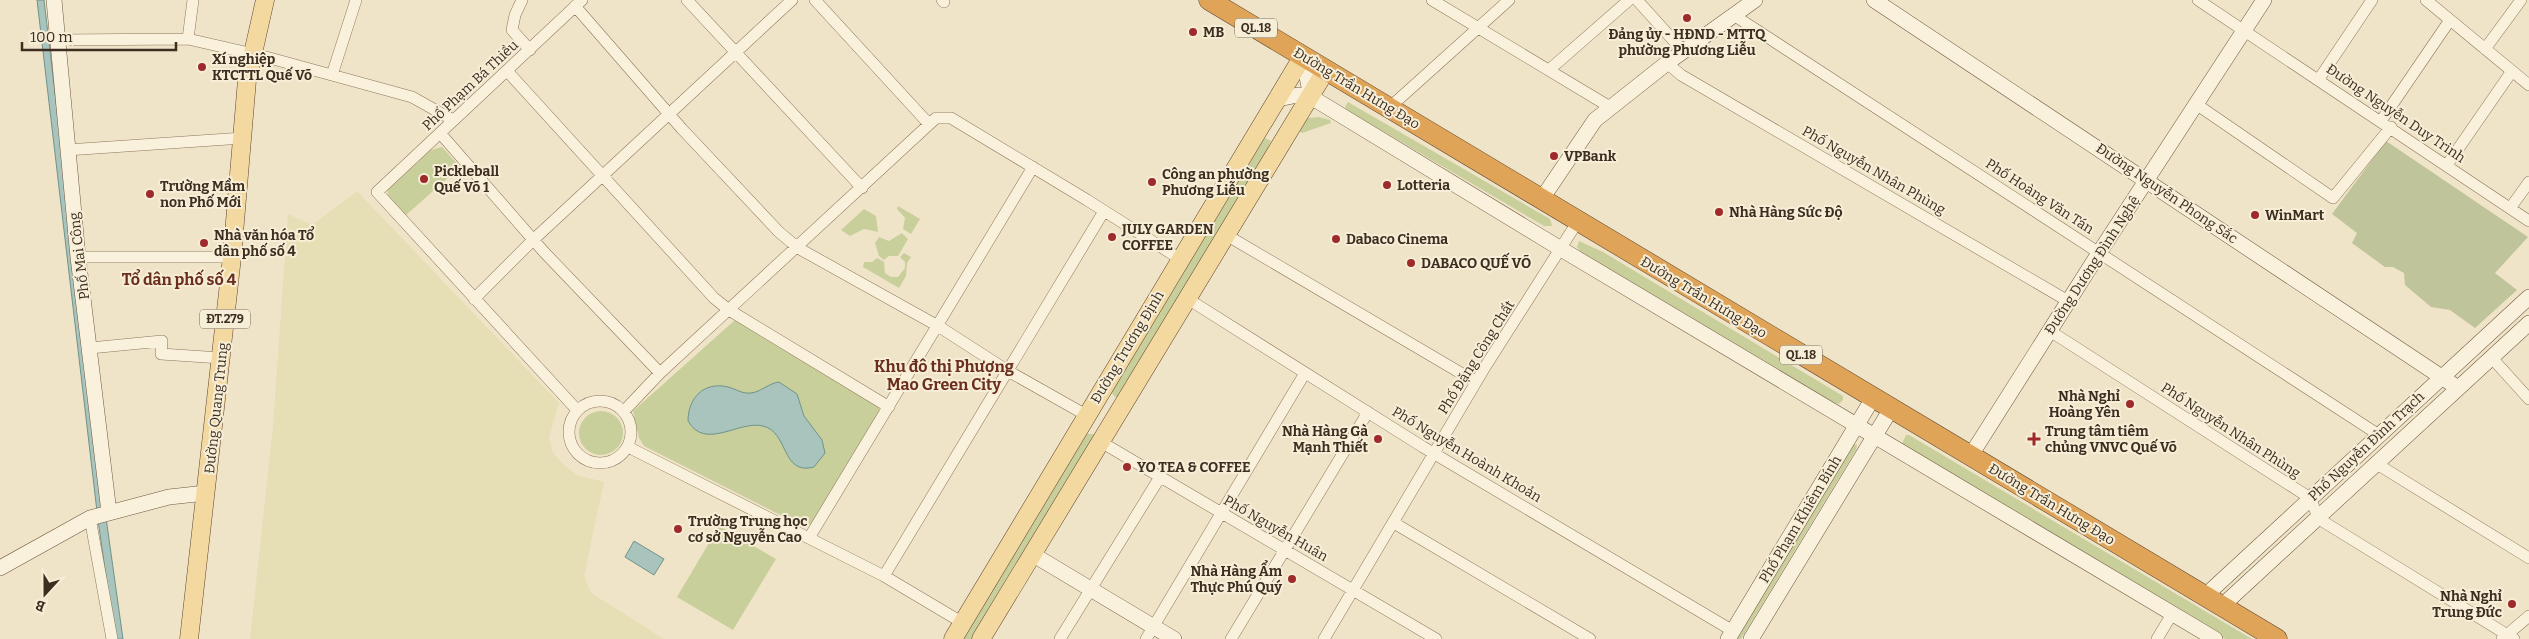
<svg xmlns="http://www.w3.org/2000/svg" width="2529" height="639" font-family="Bitter,serif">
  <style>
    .farmland { fill: #e6deb5 }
    .green { fill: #c9cf9b }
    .cemetery { fill: #bfc49a }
    .water { fill: #a9c4bc; stroke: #6f938a }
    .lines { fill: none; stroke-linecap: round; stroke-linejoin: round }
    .street-casing { stroke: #8d765c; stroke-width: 12 }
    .secondary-casing { stroke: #6f573f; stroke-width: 16 }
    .primary-casing { stroke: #5b4430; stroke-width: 19 }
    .highway-casing { stroke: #5b4430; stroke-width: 21 }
    .street { stroke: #faf1dc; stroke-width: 11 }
    .secondary { stroke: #faf1dc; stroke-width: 15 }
    .primary { stroke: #f3d9a0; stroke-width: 18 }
    .highway { stroke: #e0a458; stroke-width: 20 }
    .poi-dot { fill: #9e2a2b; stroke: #f7eed8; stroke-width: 2 }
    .labels { text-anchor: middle; stroke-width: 4; stroke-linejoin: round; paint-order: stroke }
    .shield { fill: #f7eed8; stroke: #756857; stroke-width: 1 }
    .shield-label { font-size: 12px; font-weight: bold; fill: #3d2e20 }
    .poi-label { font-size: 14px; font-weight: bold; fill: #3d2e20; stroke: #f7eed8; text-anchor: start }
    .street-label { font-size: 14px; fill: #3d2e20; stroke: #f7eed8 }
    .quarter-label { font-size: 16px; font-weight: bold; fill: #6b2e1e; stroke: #f7eed8 }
  </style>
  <rect width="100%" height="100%" fill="#f0e4c8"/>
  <path class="farmland" d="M357,191L559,403L549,438L553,453L564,465L577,475L604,482L584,576L591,593L664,639H250L273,426L288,214L312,225Z"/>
  <path class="green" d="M1348,102L1550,219L1552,226H1544L1347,110L1345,107Z
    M1319,117L1330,120L1331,123L1302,133L1298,130L1307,118Z
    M1265,138L1271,141L1266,152L1119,398L1115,397L1111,392L1113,388Z
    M442,147L460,167L405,216L388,198V190L431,150Z
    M898,206L920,219L911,234L903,229L905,218L897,209Z
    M864,209L876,216L878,232L864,229L850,236L841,230Z
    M902,233L908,239L898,256H889L884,260L879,256L875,243L879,237L889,241Z
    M1579,241L1603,252L1843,396V400L1839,404L1832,402L1580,251L1577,247Z
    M904,253L911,257L907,263L906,276L899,288L863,267L864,262H872L877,258L884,262L885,273L891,277H898L905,268V262L900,257Z
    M735,320L874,403L879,408V413L812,524L802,526L644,446L639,438L633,411Z
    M579 433a22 22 0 1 1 44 0a22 22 0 1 1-44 0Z
    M1086,434H1094L1095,438L973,639H963Z
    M1906,435H1909L2252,639H2225L1904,448L1901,446Z
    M1854,444L1857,445L1856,450L1741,639H1734Z
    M719,526L776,559L733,630L677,597Z"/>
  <path class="cemetery" d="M2386,141L2528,237L2495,273L2517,290L2475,328L2450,310L2431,307L2405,285L2404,273L2393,267H2385L2352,243L2357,233L2332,214Z"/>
  <path class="water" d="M37,0H44L101,482L123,639H115L98,520Z
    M779,382L797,394L804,416L822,440L825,453L814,467C781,476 789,432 763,426C739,420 705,451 688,421C688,398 704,381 728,387C736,389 742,394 751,393C761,392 769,383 779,382Z
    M634,541L664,559L654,575L625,557Z"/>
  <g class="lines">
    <g class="street-casing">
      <path id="street" d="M522,0L515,15L512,30L530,50
        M687,0L862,188
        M815,0L928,123
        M942,0L944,2
        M1432,0L1610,107
        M1637,0L1683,51
        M2198,0L2529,221
        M2426,0L2529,85
        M575,6L682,129L779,232L798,248L938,326L1008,371L1086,415
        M1735,16L2379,435
        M188,39L193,0
        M57,40L188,39L266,57L412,97L453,120
        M2485,49L2521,0
        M1667,63L1681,75L2068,301
        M1549,70L1629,0
        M508,72L714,298L729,310L889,407
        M332,75L356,0
        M2319,79L2372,0
        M2196,104L2333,198L2391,127
        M1389,108L1509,0
        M2381,121L2450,20
        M440,133L544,252L660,373
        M67,150L243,138
        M2447,165L2512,71
        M2511,207L2529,182
        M1228,236L1476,382
        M78,257H232
        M474,299L533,240L792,0
        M1188,299L1423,447L1733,631
        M2050,331L2310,498L2319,519L2514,639
        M90,348L162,341L161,354L221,358
        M2491,357L2529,399
        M569 432a31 31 0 1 1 62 0a31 31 0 1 1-62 0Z
        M577,410L377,192L582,0
        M624,411L660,373L936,118H951L1087,200L1180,259
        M1101,442L1436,639
        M628,447L884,576L963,623
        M2377,464L2529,558
        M90,518L112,639
        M1394,523L1590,639
        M809,538L1033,167
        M884,576L1104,211
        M1060,639L1160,477
        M1146,639L1305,373
        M1231,639L1368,412
        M1324,639L1485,367L1578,221
        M2157,639L2172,614
        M2502,639L2529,616"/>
    </g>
    <g class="secondary-casing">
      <path id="secondary" d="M54,0L78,257L109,512
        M1874,0L2458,388
        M1303,56L1311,97
        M1278,99L1298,95L1311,97L1561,249L2215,639
        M1541,200L1595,120L1667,63L1755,0
        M1971,455L2099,253L2264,0
        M1032,554L1174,639
        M0,568L90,518L169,497L206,493
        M2205,596L2529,297
        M2222,606L2529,323
        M1728,639L1873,398
        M1751,639L1891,409"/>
    </g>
    <g class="primary-casing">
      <path id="primary" d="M189,639L232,257L247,80L265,0
        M953,639L1303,56
        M981,639L1326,70"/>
    </g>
    <g class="highway-casing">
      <path id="highway" d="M1209,0L2277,639"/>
    </g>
    <use href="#street" class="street"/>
    <use href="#secondary" class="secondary"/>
    <use href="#primary" class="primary"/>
    <use href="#highway" class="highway"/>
  </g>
  <g class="poi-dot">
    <circle cx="1687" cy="18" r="5"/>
    <circle cx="1193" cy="32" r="5"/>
    <circle cx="202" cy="67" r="5"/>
    <circle cx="1554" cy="156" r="5"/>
    <circle cx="424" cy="179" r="5"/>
    <circle cx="1152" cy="182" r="5"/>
    <circle cx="1387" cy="185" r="5"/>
    <circle cx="150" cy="194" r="5"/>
    <circle cx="1719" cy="212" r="5"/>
    <circle cx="2255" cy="215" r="5"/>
    <circle cx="1112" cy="237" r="5"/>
    <circle cx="1336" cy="239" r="5"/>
    <circle cx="204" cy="243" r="5"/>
    <circle cx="1411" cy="263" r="5"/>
    <circle cx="2130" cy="404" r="5"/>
    <circle cx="1378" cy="439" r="5"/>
    <path d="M2031.5 431.5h5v5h5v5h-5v5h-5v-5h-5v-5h5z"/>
    <circle cx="1127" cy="467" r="5"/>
    <circle cx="678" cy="529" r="5"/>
    <circle cx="1292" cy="579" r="5"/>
    <circle cx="2512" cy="604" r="5"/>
  </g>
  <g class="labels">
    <g class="shield">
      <rect x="1235" y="18.5" width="42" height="19" rx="4"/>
      <rect x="200" y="309.5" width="50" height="19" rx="4"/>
      <rect x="1780" y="345.5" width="42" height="19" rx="4"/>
    </g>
    <g class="shield-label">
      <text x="1256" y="32">QL.18</text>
      <text x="225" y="323">ĐT.279</text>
      <text x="1801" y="359">QL.18</text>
    </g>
    <g class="poi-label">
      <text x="1203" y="37">MB</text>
      <text x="1687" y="39" text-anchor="middle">Đảng ủy - HĐND - MTTQ<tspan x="1687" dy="16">phường Phương Liễu</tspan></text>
      <text x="212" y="64">Xí nghiệp<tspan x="212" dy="16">KTCTTL Quế Võ</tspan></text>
      <text x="1564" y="161">VPBank</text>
      <text x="434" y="176">Pickleball<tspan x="434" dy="16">Quế Võ 1</tspan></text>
      <text x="1162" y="179">Công an phường<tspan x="1162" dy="16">Phương Liễu</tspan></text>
      <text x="1397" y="190">Lotteria</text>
      <text x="160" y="191">Trường Mầm<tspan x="160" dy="16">non Phố Mới</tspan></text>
      <text x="1729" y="217">Nhà Hàng Sức Độ</text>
      <text x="2265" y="220">WinMart</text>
      <text x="1122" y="234">JULY GARDEN<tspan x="1122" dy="16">COFFEE</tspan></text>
      <text x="214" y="240">Nhà văn hóa Tổ<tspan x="214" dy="16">dân phố số 4</tspan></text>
      <text x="1346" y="244">Dabaco Cinema</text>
      <text x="1421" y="268">DABACO QUẾ VÕ</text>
      <text x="2120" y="401" text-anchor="end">Nhà Nghỉ<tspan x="2120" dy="16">Hoàng Yên</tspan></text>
      <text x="1368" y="436" text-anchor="end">Nhà Hàng Gà<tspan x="1368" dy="16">Mạnh Thiết</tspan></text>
      <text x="2045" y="436">Trung tâm tiêm<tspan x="2045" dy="16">chủng VNVC Quế Võ</tspan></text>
      <text x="1137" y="472">YO TEA &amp; COFFEE</text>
      <text x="688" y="526">Trường Trung học<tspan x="688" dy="16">cơ sở Nguyễn Cao</tspan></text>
      <text x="1282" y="576" text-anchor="end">Nhà Hàng Ẩm<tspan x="1282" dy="16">Thực Phú Quý</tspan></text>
      <text x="2502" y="601" text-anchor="end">Nhà Nghỉ<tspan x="2502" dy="16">Trung Đức</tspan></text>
    </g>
    <g class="street-label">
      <text transform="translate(470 85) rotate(-43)" y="5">Phố Phạm Bá Thiều</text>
      <text transform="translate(1357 88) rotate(31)" y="5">Đường Trần Hưng Đạo</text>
      <text transform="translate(2396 113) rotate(34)" y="5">Đường Nguyễn Duy Trinh</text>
      <text transform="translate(1874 170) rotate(30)" y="5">Phố Nguyễn Nhân Phùng</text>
      <text transform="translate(2167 193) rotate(34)" y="5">Đường Nguyễn Phong Sắc</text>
      <text transform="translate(2040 196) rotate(33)" y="5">Phố Hoàng Văn Tán</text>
      <text transform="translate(79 256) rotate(-97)" y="5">Phố Mai Công</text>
      <text transform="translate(2092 265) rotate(-57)" y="5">Đường Dương Đình Nghệ</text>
      <text transform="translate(1704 297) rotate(31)" y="5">Đường Trần Hưng Đạo</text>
      <text transform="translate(1127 347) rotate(-59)" y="5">Đường Trương Định</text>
      <text transform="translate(1476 357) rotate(-58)" y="5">Phố Đặng Công Chất</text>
      <text transform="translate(216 408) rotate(-84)" y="5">Đường Quang Trung</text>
      <text transform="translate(2231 430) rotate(33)" y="5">Phố Nguyễn Nhân Phùng</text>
      <text transform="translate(2366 446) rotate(-43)" y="5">Phố Nguyễn Đình Trạch</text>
      <text transform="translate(1467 454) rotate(31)" y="5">Phố Nguyễn Hoành Khoản</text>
      <text transform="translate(2052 504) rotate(31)" y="5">Đường Trần Hưng Đạo</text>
      <text transform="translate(1800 519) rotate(-59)" y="5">Phố Phạm Khiêm Bính</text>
      <text transform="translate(1276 528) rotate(30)" y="5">Phố Nguyễn Huân</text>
    </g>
    <g class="quarter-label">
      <text x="179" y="285">Tổ dân phố số 4</text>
      <text x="944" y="372">Khu đô thị Phượng<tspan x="944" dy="18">Mao Green City</tspan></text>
    </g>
  </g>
  <g transform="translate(45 594) rotate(201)" stroke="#f7eed8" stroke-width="4" paint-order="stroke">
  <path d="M0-4L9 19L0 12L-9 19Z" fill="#3d2e20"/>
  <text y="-8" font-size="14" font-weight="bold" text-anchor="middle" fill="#3d2e20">B</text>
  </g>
  <path d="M22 42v8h154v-8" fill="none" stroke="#3d2e20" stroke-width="2.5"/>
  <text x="30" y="42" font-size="15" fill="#3d2e20" stroke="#f7eed8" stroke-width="4" paint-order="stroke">100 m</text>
</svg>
